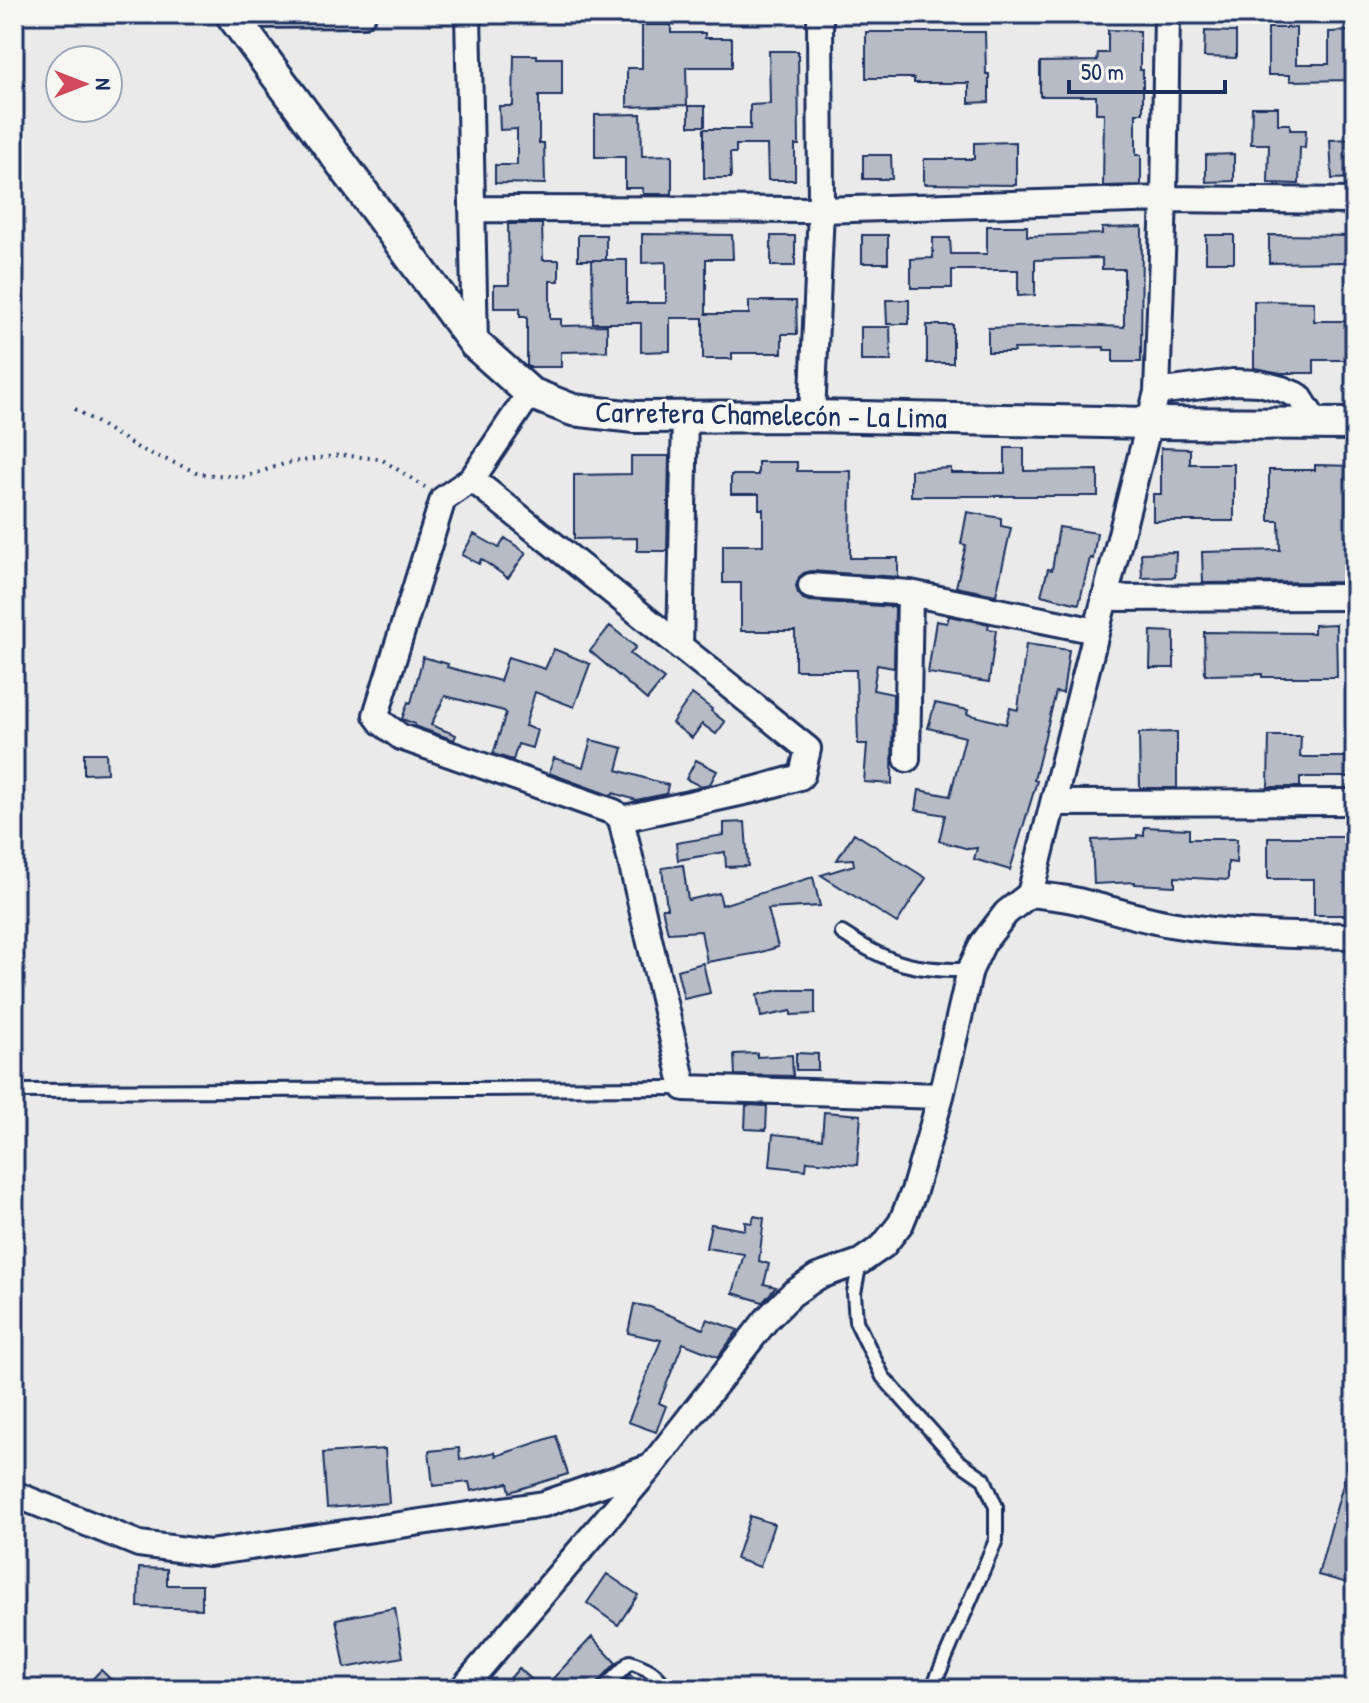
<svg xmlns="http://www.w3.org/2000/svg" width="1369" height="1703" font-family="'Patrick Hand',sans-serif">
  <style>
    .building { fill: #b6bbc6; stroke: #1b2f5e; stroke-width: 2 }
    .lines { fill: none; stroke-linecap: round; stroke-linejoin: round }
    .service-casing { stroke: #1b2f5e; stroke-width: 18 }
    .minor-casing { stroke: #1b2f5e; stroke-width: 30 }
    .tertiary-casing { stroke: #1b2f5e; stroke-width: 36 }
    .path { stroke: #1b2f5e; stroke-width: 4; stroke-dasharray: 2 6; stroke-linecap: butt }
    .service { stroke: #f6f6f2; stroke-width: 12 }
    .minor { stroke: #f6f6f2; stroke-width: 24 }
    .tertiary { stroke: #f6f6f2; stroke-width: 30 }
    .labels { text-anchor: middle; stroke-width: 6; stroke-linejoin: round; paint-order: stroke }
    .street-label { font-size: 30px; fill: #1b2f5e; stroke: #f6f6f2 }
  </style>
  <rect width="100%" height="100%" fill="#e9eae9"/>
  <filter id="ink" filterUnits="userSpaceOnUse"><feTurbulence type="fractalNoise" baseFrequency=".0125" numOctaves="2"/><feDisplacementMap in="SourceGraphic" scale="16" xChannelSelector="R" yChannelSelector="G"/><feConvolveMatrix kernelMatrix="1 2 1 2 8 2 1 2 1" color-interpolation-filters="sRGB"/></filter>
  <g filter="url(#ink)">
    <path class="building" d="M642,25H671V33H705V38H732V67H686L687,105L627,107V68H642Z
      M1268,28H1296V64H1329V32L1355,31V80L1290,81V75H1268Z
      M1108,30L1140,31V70H1143V113H1136V155H1141V185L1103,186L1104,113H1096V96H1040V62L1097,61L1098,53H1108Z
      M1205,31L1236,32V58L1204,57Z
      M866,32H985L986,74H989V102L969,103V83H914V78H866Z
      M769,51H798L799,145H795V180H768L767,145H736V153H730L731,178H704V129H750V105L770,104Z
      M514,55H537V58H562V96H539V143H544L545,184L495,183V165H517V129L500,130L499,106H513Z
      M689,106H705V126H689Z
      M1252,107H1278V124H1290V130H1306L1305,148L1300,147L1299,184L1268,183L1269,144H1251Z
      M641,114L642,156L672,155V194H643V188H625V157H595V115Z
      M1355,139V178L1332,179L1330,140Z
      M1016,142V185L924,184V159H974V143Z
      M1234,154V181L1206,182V155Z
      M863,155H891L892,179H863Z
      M508,224H542L543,260H559V281H550V319H561V326L607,325V351L561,352V367H527V317H520V308H494V285H509Z
      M987,226H1027V236L1102,234V228L1142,227L1141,362H1113V350H1104V347L1014,349V352H988V328L1078,325L1124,327V269H1102V258L1035,260V295L1018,296V270H952V288H911V259L933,258V238H950L951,254H987Z
      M642,234L732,235L733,259H706V314H749V301H796L797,334H782V353H732V359H703V318H670V351L641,352V323H593L592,260H627V303H666V262L642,263Z
      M578,235H606V260H578Z
      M862,235H888V263H862Z
      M1206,235H1234V262H1206Z
      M1269,235L1355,236V262L1269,263Z
      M771,236H795V266H771Z
      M886,300H909V324H887Z
      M1254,301L1314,302V321H1355V360H1314V373H1281L1254,368Z
      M927,325H953V363H927Z
      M861,327H890L891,361H861Z
      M1005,448H1024V471L1098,470V496H911V470L951,468V473H1005Z
      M1161,448L1190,449V464H1234V521H1153V494H1161Z
      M631,456H669L667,551H637V538L574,539V475L631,474Z
      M758,462H797V471H851L850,558H898V577L811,571L804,573L799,577L796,586L798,593L803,599L809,601L895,607L894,668L877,665L873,690L893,694L892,784L864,782L867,744H858L856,670H795V631H741V583H723V545H763V509H759V494H731V475H758Z
      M1315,465L1355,466V582L1203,583L1202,552L1280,550L1279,521H1269V470H1315Z
      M967,512L1001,518V526L1011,528L996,595L956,587L966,545L961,544Z
      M1059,527L1097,533L1093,559L1090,558L1079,604L1041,595L1048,569L1052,570Z
      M474,534L499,548L505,538L526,553L508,578L481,559L479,564L462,555Z
      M1176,552L1175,577L1142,578L1141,553Z
      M949,616L989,624L988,629L996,630L989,682L928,673L936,621L947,623Z
      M1336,624L1337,677H1262V674L1205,675L1204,632L1314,633V625Z
      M610,626L636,647L630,654L664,679L647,700L590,651Z
      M1151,631L1174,632V668H1150Z
      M1026,644L1069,650L1063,693L1056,692L1034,780L1037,781L1010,870L974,859L977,848L969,849L939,841L945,815L916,810L919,790L950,796L965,737L928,728L935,703L968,710L967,714L1006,724L1010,708L1018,710Z
      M554,649L590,664L574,707L535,692L525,726L537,730L532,748L518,744L513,760L493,754L506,713L504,711L445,696L431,725L456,735L454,740L414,726L415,724L402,719L408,702L411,703L423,657L448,664L447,667L500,681L508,657L545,669Z
      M692,694L712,709L711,711L725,722L716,734L702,724L692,738L672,723Z
      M1177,732V788H1140L1139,733Z
      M1269,736H1301L1300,757H1355V777H1300V787H1268Z
      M591,740L623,748L617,770L668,785L666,794L636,800L613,793L612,796L549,773L554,758L583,767Z
      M84,753H106L107,773L84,774Z
      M696,760L717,771L710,784L700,786L686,779Z
      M745,822L748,866L726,867L725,852L678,860L676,843L724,835V823Z
      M1144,827L1189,829V839H1237L1236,863L1228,862V880L1175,877V886L1135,884V882L1094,884L1092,840L1137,838V835L1144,836Z
      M854,833L926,878L897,923L821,875L854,865L853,859L837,860Z
      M1268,837H1355V915H1314V879H1268Z
      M683,865L688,900L719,893L722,905L813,877L820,906L768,909L778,947L758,953L707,962L701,931L668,933L662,908H667L662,868Z
      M703,963L710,993L684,999L677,970Z
      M780,990H815V1014L791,1015V1011L761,1017L757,995Z
      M757,1053V1057L792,1055L793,1076L735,1075L734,1054Z
      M796,1053L818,1054V1070H796Z
      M746,1105L767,1106L766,1130L745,1129Z
      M824,1112L861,1115L857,1165L807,1161L806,1170L770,1166L773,1134L822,1139Z
      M754,1216L764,1218L759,1261L769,1264L764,1284L776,1287L763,1302L733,1293L744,1254L706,1248L711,1224L745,1230V1222L752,1223Z
      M634,1304L650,1307L703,1329L707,1319L738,1330L718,1357L683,1343L659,1403L666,1406L656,1432L628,1422L661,1340L628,1333Z
      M556,1436L568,1474L510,1492L508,1483L471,1491L469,1482L433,1486L429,1451L459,1448L460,1460L495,1452L496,1456Z
      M385,1449L389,1503L327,1508L323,1453Z
      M1350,1459L1355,1460V1585L1318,1575Z
      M750,1516L774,1524L760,1567L736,1559Z
      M139,1568L167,1569V1585H202V1609L138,1607Z
      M607,1574L638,1595L618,1625L587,1603Z
      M395,1608L403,1657L345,1668L336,1619Z
      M592,1637L616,1663L597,1683L594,1689H543Z
      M519,1668L542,1689H501Z
      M101,1670L121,1689H83Z
      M630,1675L646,1689H616Z"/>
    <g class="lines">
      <g class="service-casing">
        <path id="service" d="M842,933C889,964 914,971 970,970
          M14,1091L684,1088
          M860,1262L854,1293L856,1321L883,1377L958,1461L984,1479L996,1507V1540L932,1689
          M603,1689L630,1662C648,1669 656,1671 666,1689"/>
      </g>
      <g class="minor-casing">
        <path id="minor" d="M468,14L475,344
          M232,15L363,14
          M472,209L821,210L1164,199L1355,201
          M1157,392L1233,382L1259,383L1282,389L1299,396L1316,423
          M530,393L472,479L443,499L376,715L382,723L401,737L614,812L621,819L684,1088L941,1096
          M812,416L821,210L820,14
          M472,479L808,749L802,775L800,777L753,790L621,819
          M811,586L910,593L1096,631
          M1104,598L1355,597
          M680,647L685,417
          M907,759L910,593
          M1053,803L1355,802
          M1030,894C1044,896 1059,897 1073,900C1105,907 1137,918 1170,924C1231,935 1293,935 1355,936
          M14,1494L139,1544L209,1553L544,1504L648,1468
          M462,1689L650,1468L767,1319L792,1294L817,1277L860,1262L883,1246L901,1223L914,1191L941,1096L970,970L983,943L1006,913L1030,894L1157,392L1164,199L1167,14"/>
      </g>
      <g class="tertiary-casing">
        <path id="tertiary" d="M231,14L475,344L530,393L573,410L634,417L812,416L1149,423L1355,424"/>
      </g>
      <path class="path" d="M75,409L138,448L201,474L245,477L287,463L340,455L381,459L425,487"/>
      <use href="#service" class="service"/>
      <use href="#minor" class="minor"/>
      <use href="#tertiary" class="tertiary"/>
    </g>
  </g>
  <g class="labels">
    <g class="street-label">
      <text transform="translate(771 415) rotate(1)" y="10">Carretera Chamelecón - La Lima</text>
    </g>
  </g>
  <rect width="1369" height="1703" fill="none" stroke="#f6f6f2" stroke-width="48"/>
  <rect x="24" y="24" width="1321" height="1655" fill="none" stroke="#1b2f5e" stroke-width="3" filter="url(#ink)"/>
  <g transform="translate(84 84) rotate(90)"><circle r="38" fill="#f6f6f2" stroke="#9ea6b7" stroke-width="2"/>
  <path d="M0-6L14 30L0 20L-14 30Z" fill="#d1495b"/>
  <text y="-12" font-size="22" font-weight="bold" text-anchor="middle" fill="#1b2f5e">N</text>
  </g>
  <path d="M1069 80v12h156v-12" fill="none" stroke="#1b2f5e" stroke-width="4"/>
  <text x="1081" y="80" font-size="24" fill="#1b2f5e" stroke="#f6f6f2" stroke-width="6" paint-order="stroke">50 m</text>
</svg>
